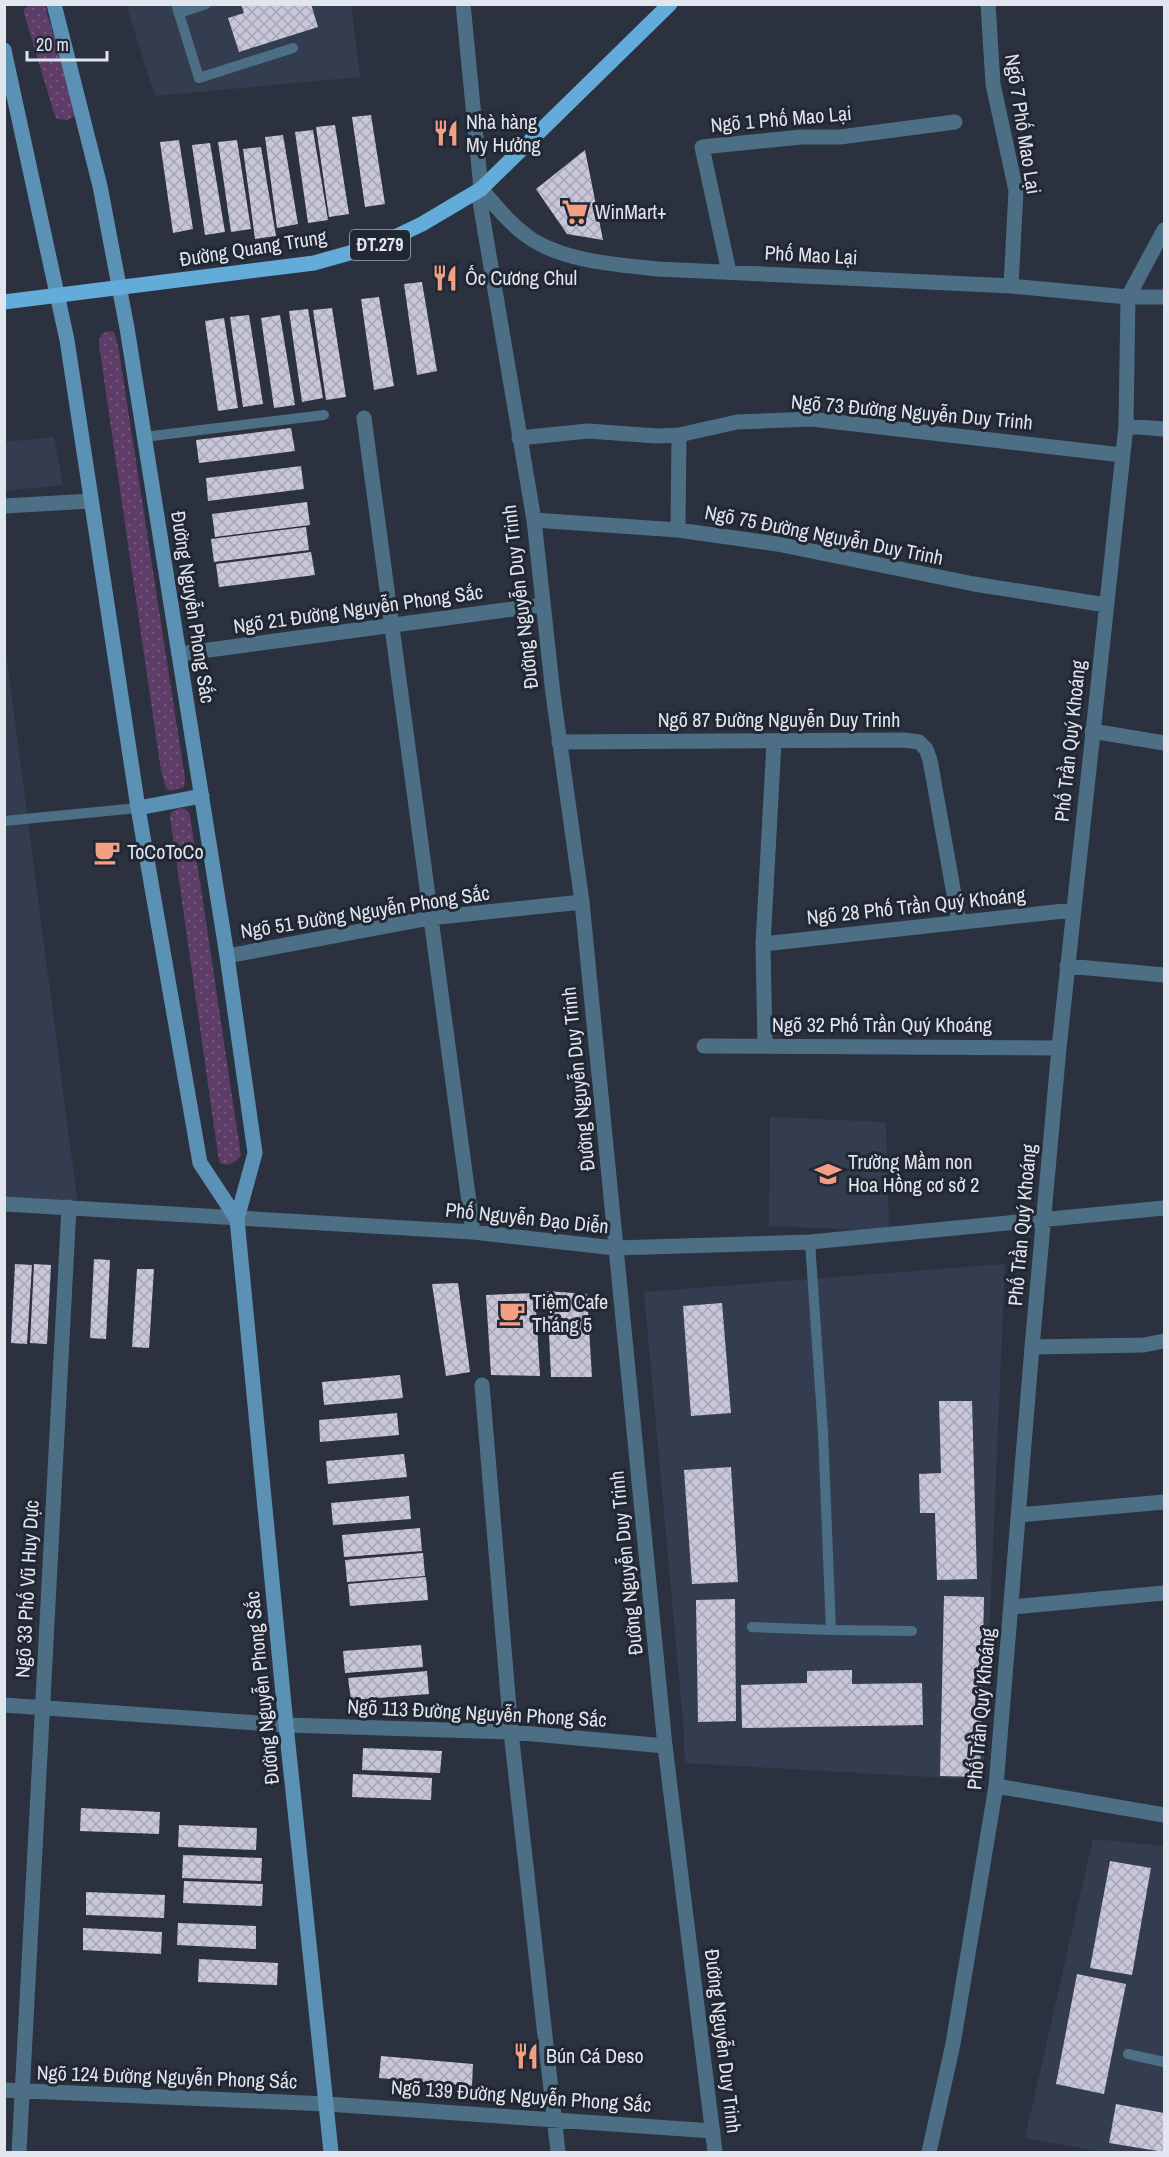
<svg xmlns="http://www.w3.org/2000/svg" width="1169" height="2157" font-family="'Archivo Narrow',sans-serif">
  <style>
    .built { fill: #343d4f }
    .grass { fill: url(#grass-dots) }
    .building { fill: url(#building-cross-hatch) }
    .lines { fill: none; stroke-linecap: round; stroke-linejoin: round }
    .service { stroke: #4d6f85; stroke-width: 10 }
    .minor { stroke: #4d6f85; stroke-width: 15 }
    .tertiary { stroke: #4d6f85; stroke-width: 15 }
    .secondary { stroke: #5a91b4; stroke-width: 15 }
    .primary { stroke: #63acd9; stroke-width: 15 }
    .labels { text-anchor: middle; stroke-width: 6; stroke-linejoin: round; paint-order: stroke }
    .shield { fill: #212733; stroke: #a7acb5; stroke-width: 1.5 }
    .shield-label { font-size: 18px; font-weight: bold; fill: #e1e5ed }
    .street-label { font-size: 20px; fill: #e1e5ed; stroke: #212733 }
    .poi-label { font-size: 20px; fill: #e1e5ed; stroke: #212733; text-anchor: start }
  </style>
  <defs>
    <pattern id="grass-dots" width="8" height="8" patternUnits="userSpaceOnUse" patternTransform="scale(1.5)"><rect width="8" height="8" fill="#5d3c67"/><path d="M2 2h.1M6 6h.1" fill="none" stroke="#74587d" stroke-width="1.8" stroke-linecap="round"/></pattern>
    <pattern id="building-cross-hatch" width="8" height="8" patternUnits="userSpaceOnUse" patternTransform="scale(1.5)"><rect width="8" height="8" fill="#c8c6d8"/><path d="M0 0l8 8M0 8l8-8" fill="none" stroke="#a7a6b4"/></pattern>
  </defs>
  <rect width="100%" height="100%" fill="#2b313e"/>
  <path class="built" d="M126,5H351L360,77L155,96Z
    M54,437L63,485L5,491V442Z
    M5,644L78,1206L5,1202Z
    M770,1117L886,1122L889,1231L769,1226Z
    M1005,1264L983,1780L685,1763L683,1721L644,1292Z
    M1093,1839L1164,1846V2152H1104L1025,2138Z"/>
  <path class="grass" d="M30,5H43L45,6L77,114L68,120L57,119L54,113L24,13V9Z
    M108,331L114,332L118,345L185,778L184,787L170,791L166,788L161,771L99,345C99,337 100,334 108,331Z
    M180,808L186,809L190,815L241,1156C234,1163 229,1167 220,1163L218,1155L170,817L171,812Z"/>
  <path class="building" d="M241,4H311L318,27L239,52L228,18L244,13Z
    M371,115L385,204L365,207L352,117Z
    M335,125L349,214L329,217L316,127Z
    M313,130L328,220L308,223L295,132Z
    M283,135L298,224L277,228L265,137Z
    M179,140L193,229L173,233L160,142Z
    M237,140L251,229L231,232L218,142Z
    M210,143L225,232L205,235L192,145Z
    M261,147L276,236L255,239L243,149Z
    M585,150L603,240L567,234L536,189Z
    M422,282L437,371L417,375L404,284Z
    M379,297L394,386L374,390L361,299Z
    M332,308L346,397L326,400L313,310Z
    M308,309L323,398L302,402L289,311Z
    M249,315L263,404L243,407L230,317Z
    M280,315L295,405L274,408L261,318Z
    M224,318L238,408L218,411L205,321Z
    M291,428L295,451L199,463L196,440Z
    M301,466L304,489L208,501L206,478Z
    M307,502L310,525L215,537L212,514Z
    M306,527L309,550L214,562L211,539Z
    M311,552L315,575L219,587L216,564Z
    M94,1259L110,1260L106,1339L90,1338Z
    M15,1264L32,1265L27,1344L11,1343Z
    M34,1264L51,1265L47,1344L30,1343Z
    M137,1269H154L149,1348L132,1347Z
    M458,1283L470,1372L446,1376L432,1284Z
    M547,1291L587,1294L592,1377H551Z
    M535,1293L540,1376L491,1375L486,1295Z
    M722,1303L731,1413L691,1416L683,1306Z
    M400,1375L403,1398L324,1405L322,1382Z
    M939,1401H972L977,1579L937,1580L935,1513H920L919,1474L941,1473Z
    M397,1413L399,1435L320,1442L319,1420Z
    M404,1454L407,1477L328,1484L326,1461Z
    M731,1467L738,1582L692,1584L684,1470Z
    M409,1496L411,1519L333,1525L331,1503Z
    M420,1528L422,1551L344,1557L342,1535Z
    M423,1553L425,1576L347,1582L345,1560Z
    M426,1577L428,1600L350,1606L348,1584Z
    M944,1596L984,1597L980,1777L940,1776Z
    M735,1599L736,1721L698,1722L696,1600Z
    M421,1645L423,1667L345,1673L343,1651Z
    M852,1670V1684L922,1683L923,1725L742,1728L741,1685L807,1683V1671Z
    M427,1671L429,1694L351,1700L348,1678Z
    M363,1748L442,1751L440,1773L362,1770Z
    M353,1774L432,1778L431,1800L352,1797Z
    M81,1808L160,1812L159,1834L80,1831Z
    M179,1825L257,1828L256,1850L178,1847Z
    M183,1855L262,1858L261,1881L182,1878Z
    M1110,1861L1151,1868L1132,1975L1090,1968Z
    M184,1881L263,1884L262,1906L183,1903Z
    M86,1892L165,1895L164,1918L86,1915Z
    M178,1923L256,1926V1949L177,1945Z
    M83,1928L162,1932L161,1954L83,1950Z
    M199,1959L278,1963L277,1985L198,1982Z
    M1077,1974L1126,1984L1104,2094L1056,2084Z
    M381,2056L473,2064L472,2086L379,2078Z
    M1116,2104L1164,2113V2152L1109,2143Z"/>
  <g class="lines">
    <path class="service" d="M176,4L199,78L293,48
      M179,13L206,4
      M144,437L324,415
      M4,821L138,808
      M810,1242L823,1432L831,1630L912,1631
      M752,1627L831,1630
      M1128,2054L1164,2062"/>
    <path class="minor" d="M988,4L993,84L1016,191L1011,286
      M481,189C496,206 509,223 527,236C561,261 617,265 658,269L1011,286L1128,297H1164
      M729,272L702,147L801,137H840L955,122
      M364,418L473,1232
      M1126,426L1164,429
      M519,438L588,431L657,436L679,435L737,422L811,419L1122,455
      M4,506L91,501
      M534,520L678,530L777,544L974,584L1106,605
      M678,530L679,435
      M179,654L543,605
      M1092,731L1164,743
      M559,742L904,740L919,742L926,749L930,760L959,922
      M763,944L1073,910
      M227,956L430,918L582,902
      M1067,966L1164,975
      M765,1045L763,944L774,742
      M704,1046L1059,1048
      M4,1204L473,1232L615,1248L810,1242L1164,1208
      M1032,1347L1144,1345L1164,1341
      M482,1385L511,1732L558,2152
      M1018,1515L1164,1502
      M1012,1607L1164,1593
      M4,1705L286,1725L511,1732L665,1746
      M996,1786L1164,1815
      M4,2090L327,2104L713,2131
      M19,2152L69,1207
      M929,2152L953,2044L996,1786L1032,1347L1059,1048L1126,426L1128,297L1164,230"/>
    <path class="tertiary" d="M463,4L481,189L480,202L534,520L553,694L582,902L665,1746L715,2152"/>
    <path class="secondary" d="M54,4L100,186L127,328L227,956L255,1153L237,1219L286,1725L331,2152
      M4,50L67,340L138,808L200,1163L237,1219
      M138,808L202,796"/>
    <path class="primary" d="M4,302L314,263L378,245L422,224L481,189L670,4"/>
  </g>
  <defs>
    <g id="restaurant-bare" transform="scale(2.07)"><path d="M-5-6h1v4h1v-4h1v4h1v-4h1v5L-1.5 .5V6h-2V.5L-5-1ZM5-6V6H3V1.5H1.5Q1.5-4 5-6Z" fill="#f39f84" stroke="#212733" stroke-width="2.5" paint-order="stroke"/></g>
    <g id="supermarket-bare" transform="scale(2.07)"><path d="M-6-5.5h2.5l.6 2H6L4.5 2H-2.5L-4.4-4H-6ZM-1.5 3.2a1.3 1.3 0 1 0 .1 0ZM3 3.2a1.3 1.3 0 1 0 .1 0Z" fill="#f39f84" stroke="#212733" stroke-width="2.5" paint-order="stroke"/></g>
    <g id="cafe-bare" transform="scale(2.07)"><path d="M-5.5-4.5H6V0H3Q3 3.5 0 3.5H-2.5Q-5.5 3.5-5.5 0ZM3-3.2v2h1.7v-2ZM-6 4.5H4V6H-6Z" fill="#f39f84" stroke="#212733" stroke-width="2.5" paint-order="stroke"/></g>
    <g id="school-bare" transform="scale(2.07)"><path d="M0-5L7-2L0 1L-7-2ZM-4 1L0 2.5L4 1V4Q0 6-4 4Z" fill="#f39f84" stroke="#212733" stroke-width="2.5" paint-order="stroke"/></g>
  </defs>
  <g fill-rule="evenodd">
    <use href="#restaurant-bare" x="446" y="133"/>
    <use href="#supermarket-bare" x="575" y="212"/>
    <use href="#restaurant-bare" x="445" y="278"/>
    <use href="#cafe-bare" x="107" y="852"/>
    <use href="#school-bare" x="828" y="1174"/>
    <use href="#cafe-bare" x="512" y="1313"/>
    <use href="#restaurant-bare" x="526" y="2056"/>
  </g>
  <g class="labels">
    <rect class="shield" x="350" y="230" width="60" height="30" rx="4.5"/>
    <g class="shield-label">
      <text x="380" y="251">ĐT.279</text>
    </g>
    <g class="street-label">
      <text transform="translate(781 119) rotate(-5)" y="7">Ngõ 1 Phố Mao Lại</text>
      <text transform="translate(1023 124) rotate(81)" y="7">Ngõ 7 Phố Mao Lại</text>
      <text transform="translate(253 248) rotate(-9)" y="7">Đường Quang Trung</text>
      <text transform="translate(811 255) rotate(3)" y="7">Phố Mao Lại</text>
      <text transform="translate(912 412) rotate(5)" y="7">Ngõ 73 Đường Nguyễn Duy Trinh</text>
      <text transform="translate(824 535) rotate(11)" y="7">Ngõ 75 Đường Nguyễn Duy Trinh</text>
      <text transform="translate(520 597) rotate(-97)" y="7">Đường Nguyễn Duy Trinh</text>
      <text transform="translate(193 607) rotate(81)" y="7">Đường Nguyễn Phong Sắc</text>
      <text transform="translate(358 609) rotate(-8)" y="7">Ngõ 21 Đường Nguyễn Phong Sắc</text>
      <text x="779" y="727">Ngõ 87 Đường Nguyễn Duy Trinh</text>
      <text transform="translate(1070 741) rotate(-84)" y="7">Phố Trần Quý Khoáng</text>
      <text transform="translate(916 906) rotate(-6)" y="7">Ngõ 28 Phố Trần Quý Khoáng</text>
      <text transform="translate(365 912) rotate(-9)" y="7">Ngõ 51 Đường Nguyễn Phong Sắc</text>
      <text x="882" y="1032">Ngõ 32 Phố Trần Quý Khoáng</text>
      <text transform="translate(578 1079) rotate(-96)" y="7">Đường Nguyễn Duy Trinh</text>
      <text transform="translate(527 1218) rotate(6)" y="7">Phố Nguyễn Đạo Diễn</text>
      <text transform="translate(1022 1225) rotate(-85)" y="7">Phố Trần Quý Khoáng</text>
      <text transform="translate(626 1563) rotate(-96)" y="7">Đường Nguyễn Duy Trinh</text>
      <text transform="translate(27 1589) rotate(-87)" y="7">Ngõ 33 Phố Vũ Huy Dực</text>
      <text transform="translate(262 1688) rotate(-96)" y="7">Đường Nguyễn Phong Sắc</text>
      <text transform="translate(981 1709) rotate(-85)" y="7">Phố Trần Quý Khoáng</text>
      <text transform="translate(477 1713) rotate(3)" y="7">Ngõ 113 Đường Nguyễn Phong Sắc</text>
      <text transform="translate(723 2041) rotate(83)" y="7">Đường Nguyễn Duy Trinh</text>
      <text transform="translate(167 2077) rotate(2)" y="7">Ngõ 124 Đường Nguyễn Phong Sắc</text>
      <text transform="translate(521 2096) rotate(4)" y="7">Ngõ 139 Đường Nguyễn Phong Sắc</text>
    </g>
    <g class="poi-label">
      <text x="466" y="129">Nhà hàng<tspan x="466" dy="23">My Hưởng</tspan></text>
      <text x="595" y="219">WinMart+</text>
      <text x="465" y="285">Ốc Cương Chul</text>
      <text x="127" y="859">ToCoToCo</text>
      <text x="848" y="1169">Trường Mầm non<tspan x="848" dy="23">Hoa Hồng cơ sở 2</tspan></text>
      <text x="532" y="1309">Tiệm Cafe<tspan x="532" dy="23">Tháng 5</tspan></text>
      <text x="546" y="2063">Bún Cá Deso</text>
    </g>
  </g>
  <rect width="1169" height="2157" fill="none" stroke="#e1e5ed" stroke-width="12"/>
  <path d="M27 51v9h80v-9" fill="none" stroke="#e1e5ed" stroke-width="3"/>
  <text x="36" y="51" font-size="18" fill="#e1e5ed" stroke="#212733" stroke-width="4.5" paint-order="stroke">20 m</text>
</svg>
